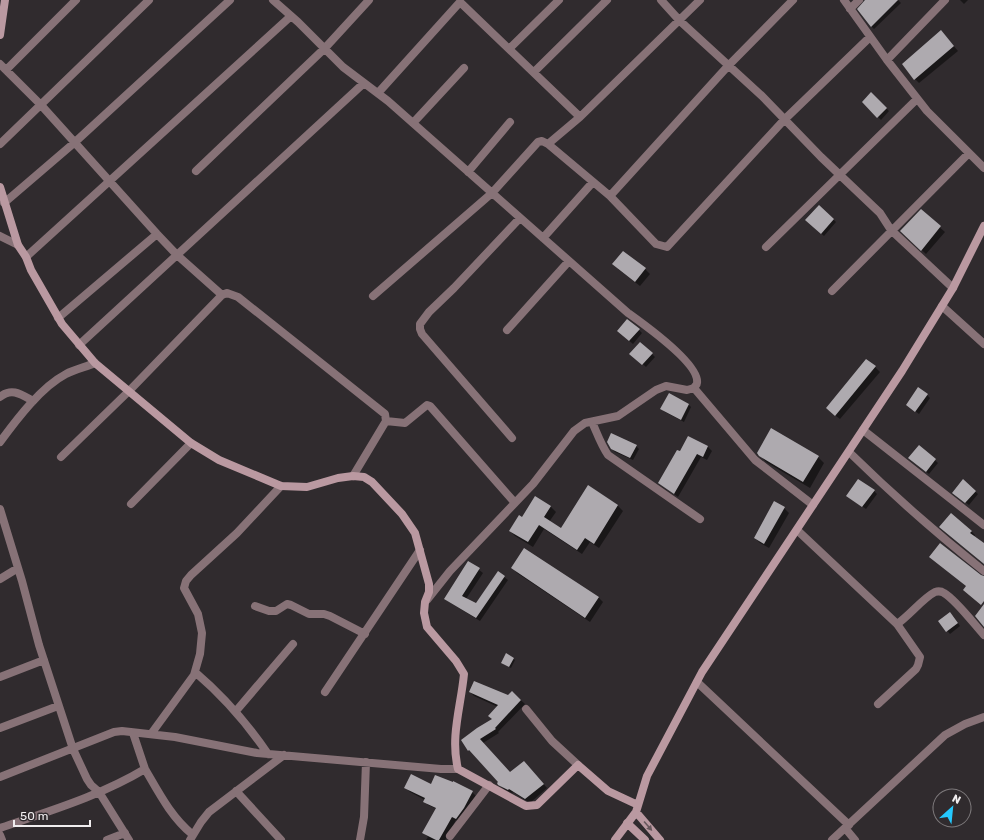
<svg xmlns="http://www.w3.org/2000/svg" width="984" height="840" font-family="Rubik,sans-serif">
  <style>
    .shadow { fill: #0007 }
    .building { fill: #aeaaaf }
    .lines { fill: none; stroke-linecap: round; stroke-linejoin: round }
    .street { stroke: #877277; stroke-width: 8 }
    .secondary { stroke: #ba99a1; stroke-width: 8 }
    .oneway { fill: #67575c }
  </style>
  <rect width="100%" height="100%" fill="#302b2e"/>
  <path class="shadow" d="M867,0H898L901,3L874,29L871,26Z
    M960,0H968L964,4Z
    M945,36L958,51L919,83L915,79Z
    M871,94L889,111L881,120L863,102Z
    M819,206L836,222L824,236L806,220Z
    M921,211L945,232L926,254L901,231Z
    M618,269H645L650,274L640,286Z
    M639,330L642,333L633,344L621,334Z
    M652,354L655,357L646,367L634,356Z
    M875,367L880,372L840,419L832,413Z
    M927,395L930,398L919,414L907,405Z
    M688,404L691,407L684,422L665,412L662,409Z
    M636,446L639,449L633,460L615,452L612,449Z
    M919,446L938,463L929,474L912,461Z
    M708,447L712,451L707,460L701,457L678,497L659,483L680,453Z
    M758,453L818,457L824,463L810,488L766,462Z
    M963,481L978,494L969,505L956,495Z
    M588,487L618,506L623,511L599,548L590,542L582,554L544,529L533,547L515,536L510,531L522,518L551,507L556,512L549,522L561,530Z
    M874,491L877,494L866,509L850,498Z
    M784,508L789,513L769,548L760,543L755,538Z
    M951,515L972,532L975,535L974,537L984,545V564L944,531Z
    M469,562L483,573L466,599L476,604L504,577L508,580L480,621L449,602L445,599Z
    M513,568L599,598L603,602L590,622L517,573Z
    M953,616L960,626L950,634L939,621Z
    M506,655L515,660L511,668L503,664Z
    M470,692L508,696L512,692L525,704L498,732L499,733L483,743L510,774L528,766L547,788L530,803L513,792L512,793L504,789L499,784L500,783L469,750L494,719L498,707L474,696Z
    M432,785L472,792L476,796L460,822L456,820L445,840H426L428,837L424,833L437,809L428,805L425,801V800L410,792L406,788Z"/>
  <path class="building" d="M865,0H898L871,27L857,9Z
    M941,30L954,46L914,80L902,64Z
    M871,92L887,108L877,118L862,102Z
    M819,205L834,219L821,234L805,220Z
    M921,209L941,226L921,251L900,231Z
    M623,251L646,268L635,282L612,264Z
    M627,319L640,329L629,341L617,331Z
    M640,342L653,353L642,365L629,354Z
    M866,359L876,366L835,416L826,408Z
    M918,387L928,394L915,412L906,405Z
    M669,393L689,404L681,420L660,409Z
    M771,428L819,456L803,482L759,456L757,453Z
    M611,433L637,445L630,458L611,449L607,442Z
    M688,436L708,446L703,457L697,454L674,494L658,483L677,450L680,451Z
    M919,445L936,459L926,472L908,458Z
    M858,479L875,490L862,507L846,496Z
    M963,479L976,491L965,503L952,493Z
    M588,485L618,505L594,544L585,538L577,550L539,525L528,542L509,531L519,515L522,517L535,496L551,506L544,517L561,528Z
    M774,501L785,507L764,544L754,538Z
    M951,513L972,531L970,533L984,543V564L939,527Z
    M940,543L981,575L984,576V601L981,605L963,590L966,586L929,557Z
    M524,548L599,597L585,618L511,568Z
    M468,561L480,568L462,596L476,603L498,571L505,576L476,618L444,599Z
    M984,604V627L975,616Z
    M950,612L958,623L946,632L938,621Z
    M506,653L514,658L509,667L501,663Z
    M474,681L508,695L512,691L521,700L495,728L496,729L480,739L510,772L524,761L544,784L525,799L509,789L508,790L498,785L497,783L498,782L469,750L468,751L461,740L477,728L492,719L488,716L498,705L469,692Z
    M411,774L431,784L435,775L453,782V781L473,791L464,808L456,819L452,817L439,840H436L422,833L436,808L423,802L425,798L404,788Z"/>
  <g class="lines">
    <path class="street" d="M273,0L298,22L343,67L388,101L628,313C642,323 700,364 697,383C697,385 695,386 694,388L755,460L813,505
      M661,0L680,21L762,96L821,157L880,213L891,230L953,288
      M844,0L887,60L927,111L984,168
      M850,9L859,0
      M509,49L559,0
      M887,60L945,0
      M0,64L41,105L157,234L177,255L222,295
      M6,70L76,0
      M534,72L607,0
      M378,93L460,2L580,117
      M413,123L464,68
      M0,144L149,0
      M548,144L580,117L700,0
      M196,171L325,48L369,0
      M468,172L510,122
      M610,196L728,66L793,0
      M4,203L74,143L230,0
      M0,236L18,245
      M543,238L593,182
      M766,247L917,99
      M26,257L291,16
      M832,291L969,153
      M373,296L492,193L538,142L542,141L548,144L610,196L656,244L667,247L784,120L870,37
      M942,306L984,344
      M58,318L157,234
      M507,330L569,261
      M79,345L364,83
      M0,397C12,387 22,395 33,401
      M386,421L405,423L427,405L430,406L515,503
      M592,422C597,433 601,445 608,455L700,519
      M863,430L984,525
      M512,438L422,334L420,329V324L429,312L454,288L520,218
      M0,442C17,419 41,387 66,374C75,369 86,367 95,363
      M849,452C892,494 937,534 984,571
      M61,457L129,391L222,295L227,293L238,297L385,414L386,421L353,476
      M131,504L191,443
      M0,509L22,581L39,645L73,749L87,779L91,785L99,792L129,840
      M797,530L897,624L920,657L918,665L916,669L878,704
      M0,579L18,568
      M427,600L450,571L533,484L574,431L585,423L618,416L656,390L666,386L687,390L694,388
      M255,606L269,611H276L287,604L291,605L309,614H324L330,616L365,634
      M897,624C909,616 923,598 935,592C938,591 941,591 944,593C956,600 974,624 984,635
      M195,672C223,696 247,723 268,754
      M0,677L44,660
      M697,682L849,825
      M325,692L420,550
      M526,709L552,741L578,765
      M236,711L293,644
      M0,728L58,706
      M151,734L194,675L200,654L202,633L198,614L184,588L186,581L191,575L237,533L281,486
      M145,769C159,793 171,817 193,835
      M0,777L114,732L122,731L175,737L257,753L441,769H458
      M236,791L281,840
      M0,828C49,811 100,796 145,769L133,733
      M845,828L855,840
      M0,835L2,840
      M450,836L489,785
      M107,840L125,833
      M190,840L201,822L209,812L284,755
      M360,840L364,817L366,762
      M832,840L945,735L965,724L984,717"/>
    <path class="secondary" d="M0,35L5,0
      M0,187L18,245L26,257L31,270L62,324L95,363L191,443L219,460L281,486L307,487L338,478L353,476L364,477L372,482L402,514L415,533L429,584V592L425,602L424,613L427,627L456,661L464,674C461,706 450,737 458,769L526,806L537,805L578,765L608,791L638,805
      M636,812L660,840
      M627,823L645,840
      M615,840L636,812L647,776L702,672L902,371L953,288L984,226"/>
  </g>
  <defs><path id="oneway-solid" d="M-6-.8H1V-3.2L6.5 0L1 3.2V.8H-6Z"/></defs>
  <use class="oneway" href="#oneway-solid" transform="translate(648 826) rotate(49)"/>
  <g transform="translate(952 808) rotate(27)"><circle r="19" fill="#302b2e" stroke="#7d797b"/>
  <path d="M0-3L7 15L0 10L-7 15Z" fill="#25c9fe"/>
  <text y="-6" font-size="11" font-weight="bold" text-anchor="middle" fill="#f0edef">N</text>
  </g>
  <path d="M14 820v6h76v-6" fill="none" stroke="#f0edef" stroke-width="2"/>
  <text x="20" y="820" font-size="12" fill="#f0edef" stroke="#302b2e" stroke-width="3" paint-order="stroke">50 m</text>
</svg>
